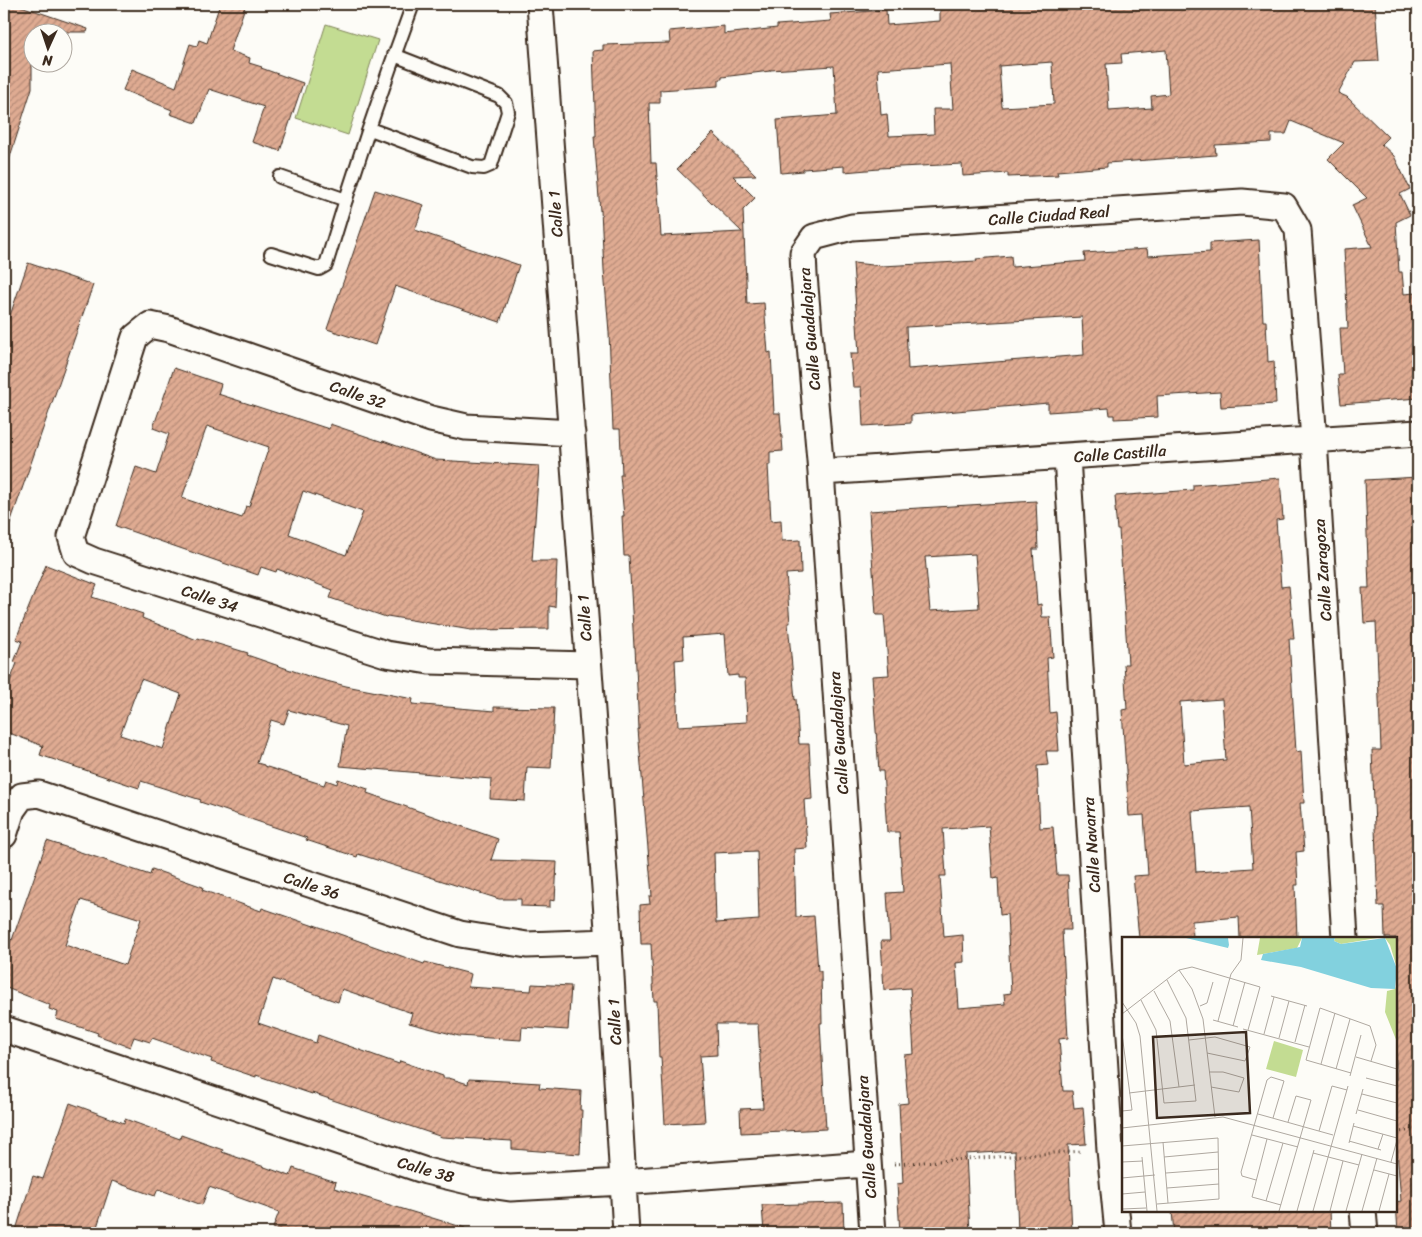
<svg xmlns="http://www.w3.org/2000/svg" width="1422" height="1237" font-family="Sriracha,sans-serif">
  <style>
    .pitch { fill: #c3dc92; stroke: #7f8358 }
    .building { fill: url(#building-hatch); stroke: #3b2a1e; fill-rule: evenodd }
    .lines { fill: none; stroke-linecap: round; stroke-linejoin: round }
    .lane-casing { stroke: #3b2a1e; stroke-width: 16 }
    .street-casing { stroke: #3b2a1e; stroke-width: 29 }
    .path { stroke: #3b2a1e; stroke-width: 3; stroke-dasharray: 1 4; stroke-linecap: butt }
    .lane { stroke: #fdfcf7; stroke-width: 12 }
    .street { stroke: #fdfcf7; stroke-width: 25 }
    .labels { text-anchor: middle; stroke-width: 4; stroke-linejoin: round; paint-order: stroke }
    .street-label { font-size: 16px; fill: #3b2a1e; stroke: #fdfcf7 }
    .inset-road { fill: none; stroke: #afa8a0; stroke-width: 1 }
    .view { fill: #3b2a1e; fill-opacity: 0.15; stroke: #3b2a1e; stroke-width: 2.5 }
    .inset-edge { fill: none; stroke: #3b2a1e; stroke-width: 2.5 }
  </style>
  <defs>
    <pattern id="building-hatch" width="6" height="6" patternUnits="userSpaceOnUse" patternTransform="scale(1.25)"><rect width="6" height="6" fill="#dfab92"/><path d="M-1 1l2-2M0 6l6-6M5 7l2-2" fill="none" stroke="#b68b77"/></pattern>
  </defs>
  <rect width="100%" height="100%" fill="#fdfcf7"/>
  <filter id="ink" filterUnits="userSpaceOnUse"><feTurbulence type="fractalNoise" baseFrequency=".02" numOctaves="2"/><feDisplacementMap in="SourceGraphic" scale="10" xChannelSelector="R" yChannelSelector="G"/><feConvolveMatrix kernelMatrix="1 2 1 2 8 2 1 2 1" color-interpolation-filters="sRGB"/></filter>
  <g filter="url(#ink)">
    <path class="pitch" d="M326,24L378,40L348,135L296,118Z"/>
    <path class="building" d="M4,4H15L88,29L87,32H32V88L8,163L4,162Z
      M220,4H246L230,51L250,58L249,63L262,67L261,68L303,83L280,151L252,142L264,107L209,89L196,123L170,114L172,110L123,90L132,69L176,87L190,44L197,46L199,40L207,43Z
      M996,4H1375L1379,61L1355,62L1338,93L1347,97L1388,137L1381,144L1394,156L1410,189L1400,194L1410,215L1396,222L1399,272H1402L1404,294L1415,293L1418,337V398L1341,404L1338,375H1343L1340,328H1348L1344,249L1372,247L1352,205L1367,198L1328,159L1344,143L1291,121L1286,134H1271V142L1215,145L1216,155L1107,163V167L1057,171L1058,175L1008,177V173L963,176L962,164L879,168V169L844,172V166L803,169V171L781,173L777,120L837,115L834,66L770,70V71L722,77V79H719V86L660,90V103H649L651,163H656L661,236L742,232L677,169L713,133L756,175L733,176L755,198L743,210L747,304L764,303L768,353L771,352L774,413H780L783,451L770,452V465H768L771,521L781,520L782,541L800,540L801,573L786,574L790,623H788L795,700L796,699L799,744H809L812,799L804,800L807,848L794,849L796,917L814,916L818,971H821L822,1023H820L826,1129L741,1133L740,1109L763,1108L758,1024H716L717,1055L700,1056L705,1122L665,1124L661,1057H659L657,1001H654L651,944H641L640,905L650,904L649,896H652L638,729H639L635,647H634L629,556H624L622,516H624L620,475H622L620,429H613L609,332L604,270L601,210L600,211L594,136H596L593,51L603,50V45L670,43L669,31L724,26V34L777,28V25L831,21L830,14L886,10L887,25L940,21V10L996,6ZM1166,50L1169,94L1151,96L1152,108L1109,111L1106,64L1122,63L1121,54ZM1052,62L1054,104L1002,107L999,66ZM950,64L953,109H933L934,134L889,136L887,114L881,115L878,69ZM725,634L728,676L738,675V678H745L747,722L678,726L675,660L684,659L683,637ZM757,851L759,920L716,923L714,853Z
      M375,190L424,205L415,230L519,265L500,322L395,286L375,345L327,329Z
      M1259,240L1263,321H1266L1268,362L1274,361L1276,404L1221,407L1220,392L1157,396L1158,417L1114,419V415H1110L1109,408L1048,412V403L911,415V423L863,426L861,387H853L850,354H859L853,263L882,266L977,261L976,259L1011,256L1012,267L1085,261L1084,253L1147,249L1148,256L1210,252V243ZM1082,317L1084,355L908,369L906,327Z
      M28,263L93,285L7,532H4V333Z
      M174,368L221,384L218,394L280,414V413L329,429L330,424L383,442V441L436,460L539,466L532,561H557L555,607L549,606V629L471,630L387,616L386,617L330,598L333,590L277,569L276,572L261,567L258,575L116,526L136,467L156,474L169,434L153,428ZM207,426L269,447L249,507L246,506L242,518L182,498ZM303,491L363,512L346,555L289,534Z
      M1418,477V1233H1398L1396,1202L1401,1201L1396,1139V938H1385L1384,906H1378L1372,750H1381L1376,622L1364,623L1362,588H1369L1365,480Z
      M1280,478L1283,519L1276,520L1281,587L1289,586L1294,639H1289L1296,752L1301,751L1304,803H1300L1304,851L1296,852L1298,885H1295L1297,938H1240L1239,917L1192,921L1193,938H1139L1133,876L1148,875L1144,815L1129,816L1122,710L1127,709L1124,664H1128L1119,530H1117L1115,508H1116L1115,496L1193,490V485ZM1222,699L1226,760L1184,764L1180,702ZM1249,807L1253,868L1196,872L1192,811Z
      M1036,501L1038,549H1033L1037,605L1041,604L1042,617H1050L1053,657L1047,658L1050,713L1056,712L1059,751H1046L1048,765L1037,766L1040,828L1053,827L1057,875H1068L1071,930H1062L1068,1038L1059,1039L1063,1091H1072L1074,1108L1083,1107L1086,1144L1068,1145L1072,1233H1018L1015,1151L966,1154L970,1233H900L897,1184L903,1183L899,1104L908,1103L904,1055L914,1054L910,988L884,990L881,941H890L887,893L903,892L899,832H887L883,771H879L872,676L889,675L884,615H876L869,511ZM975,554L979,608L930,611L925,557ZM989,826L993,879L998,878L1000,915L1007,914L1011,993L1004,994L1005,1004L959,1008L956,963L964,962L963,935L944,937L940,876H946L943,829Z
      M46,565L97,585L92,597L143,614L142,618L197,640L198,638L248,653L247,655L311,677L346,686L413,699L412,704L494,711V707L554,708L551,768L527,767L525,801L490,799L491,779L340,766L347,726L289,710L284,724L271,720L257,763L264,765V766L324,785L326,780L337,784L338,779L368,789L367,793L498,839L491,860L557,862L555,901L550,900V907L521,906V899H499L358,854L357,857L306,840L307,838L200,802L201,800L141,781L139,788L40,755L43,746L4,731V697L17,663L14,662L22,641L16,639ZM141,679L181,694L163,749L120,735Z
      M47,841L150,875L152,869L203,887L202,890L261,911L262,908L314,926V925L424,964L425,962L471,974L468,987L531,991L532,984L571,986L568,1030L522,1027L521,1040L459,1036L409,1023L412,1013L342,989L338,1002L273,979L258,1023L316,1043L318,1035L399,1064L400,1061L443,1076V1078H449L468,1084L469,1079L540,1083L539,1088L581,1091L580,1110H582L580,1154L512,1149V1141L442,1137L312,1093V1094L256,1075V1077L211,1062L212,1059L152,1038L150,1042L134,1037L130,1047L97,1035L98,1033L56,1019L58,1012L49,1009L50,1005L4,987V959L11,939L12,940ZM81,900L141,919L125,965L65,945Z
      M70,1103L124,1123L125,1119L180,1139L181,1135L223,1150L222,1152L290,1176L293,1168L336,1182L334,1188L465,1228L464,1233H290L273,1228L279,1212L209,1187L202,1205L158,1189L155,1196L112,1181L95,1233H15L33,1176L43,1179Z
      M843,1203L844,1233H764L762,1205Z
      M1172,1211H1330L1331,1233H1174Z"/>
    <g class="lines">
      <g class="lane-casing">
        <path id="lane" d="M370,129L472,167L484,168L491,165L508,112L506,103L499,96L394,55
          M280,177L346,200
          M271,254L319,269L326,265C352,177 381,90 413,4"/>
      </g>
      <g class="street-casing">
        <path id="street" d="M540,4L609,942L626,1233
          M572,433L466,427L431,419L169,329L150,325L135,337L71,537L76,553L94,561L386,654L429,661L588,665
          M1067,457L1110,1150L1118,1233
          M821,472L1418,433
          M4,835L12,810L22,796L39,794L460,934L527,945L609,942
          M4,1029L426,1171L476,1183L510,1188L623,1182L867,1164
          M1363,1211L1365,1233
          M873,1233L821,472L804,275L803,253L814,237L852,227L1242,202L1284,206L1298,230L1314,440L1345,938"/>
      </g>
      <path class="path" d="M1396,1132L1418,1130
        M894,1164L1083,1151"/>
      <use href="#lane" class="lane"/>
      <use href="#street" class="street"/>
    </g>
  </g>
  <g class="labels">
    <g class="street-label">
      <text transform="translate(555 214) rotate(-94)" y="6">Calle 1</text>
      <text transform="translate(1049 215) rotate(-4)" y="6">Calle Ciudad Real</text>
      <text transform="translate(809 329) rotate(-95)" y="6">Calle Guadalajara</text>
      <text transform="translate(358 394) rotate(19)" y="6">Calle 32</text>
      <text transform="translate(1120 453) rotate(-4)" y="6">Calle Castilla</text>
      <text transform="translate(1322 570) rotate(-94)" y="6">Calle Zaragoza</text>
      <text transform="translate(210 598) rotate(18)" y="6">Calle 34</text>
      <text transform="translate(584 618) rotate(-94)" y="6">Calle 1</text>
      <text transform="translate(838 733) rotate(-94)" y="6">Calle Guadalajara</text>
      <text transform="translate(1091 845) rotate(-94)" y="6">Calle Navarra</text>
      <text transform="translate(312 885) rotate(18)" y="6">Calle 36</text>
      <text transform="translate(614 1022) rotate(-93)" y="6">Calle 1</text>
      <text transform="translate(866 1137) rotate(-94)" y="6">Calle Guadalajara</text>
      <text transform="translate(426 1169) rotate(16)" y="6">Calle 38</text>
    </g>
  </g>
  <g transform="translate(1122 937)">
    <rect width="275" height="275" fill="#fdfcf7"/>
    <path d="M275,47V105L263,75L265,54L273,52Z" fill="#c3dc92"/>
    <path d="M138,1H180L175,11L135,18ZM213,1H255L219,7L212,4ZM263,1H275L274,28L268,8Z" fill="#c3dc92"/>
    <path d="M152,104L181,113L174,140L144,132Z" fill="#c3dc92"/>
    <path d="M64,1H106L107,8L106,11ZM180,1H213L212,4L219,7L263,1L275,32L273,52L249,51L179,30L139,23L141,17L178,10Z" fill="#82d1de"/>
    <path class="inset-road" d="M57,33L70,52L81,82L93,180M32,54L48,84L57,150M149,59L185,69M19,63L34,93L42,166L74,164L64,81L45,43M0,65L14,86L18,99L35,274M78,69L85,66L91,45M0,77L57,33L70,30L138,50L126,93M91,83L116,90M96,84L109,37L119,23L121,1M111,89L123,45M121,92L187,110M0,97L10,173L0,174M142,97L152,60M157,101L167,64M67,103L93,100L128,110L123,124L85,116M173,105L183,68M234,120L275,132M199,127L213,76M214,132L228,82M87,135H101L122,141L117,155L89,150M229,136L184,123L198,71L248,89L254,108L249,124M228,139L239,98M244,141L275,149M7,156L73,148M240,157L275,166M236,173L275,184M136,177L211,198M234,177L241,152M231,189L275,201M0,191L101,180L275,227M197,194L210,149L225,153M130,198L176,210M145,202L130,260L159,268M227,204L259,213M41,205L46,266M227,206L232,186M0,209L96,201L97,262L35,267M256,212L261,197M191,216L237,228M20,220L25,274M42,220L96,215M0,225L21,224M269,225L275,203M252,233L275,239M44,236L97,232M0,241L33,238M134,243L120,239L119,235L145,143L149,140L162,144L151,181M45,251L97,247M0,257L23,255M144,264L161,206M0,272L24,271M157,274L189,163L174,159L166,185M175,274L192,213M191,274L226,149M208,274L221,224M224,274L240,217M240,274L255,221M257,274L267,237"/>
    <path class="view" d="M124,95L128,176L35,181L31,100Z"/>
    <rect width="275" height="275" class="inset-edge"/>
  </g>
  <rect width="1422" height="1237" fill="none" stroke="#fdfcf7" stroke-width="20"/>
  <rect x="10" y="10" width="1402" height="1217" fill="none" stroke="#3b2a1e" stroke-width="2" filter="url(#ink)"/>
  <g transform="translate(48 48) rotate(183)"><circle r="24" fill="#fdfcf7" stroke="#afa8a0"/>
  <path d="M0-4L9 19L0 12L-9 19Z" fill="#3b2a1e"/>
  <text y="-8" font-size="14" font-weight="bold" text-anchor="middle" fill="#3b2a1e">N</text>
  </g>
</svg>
